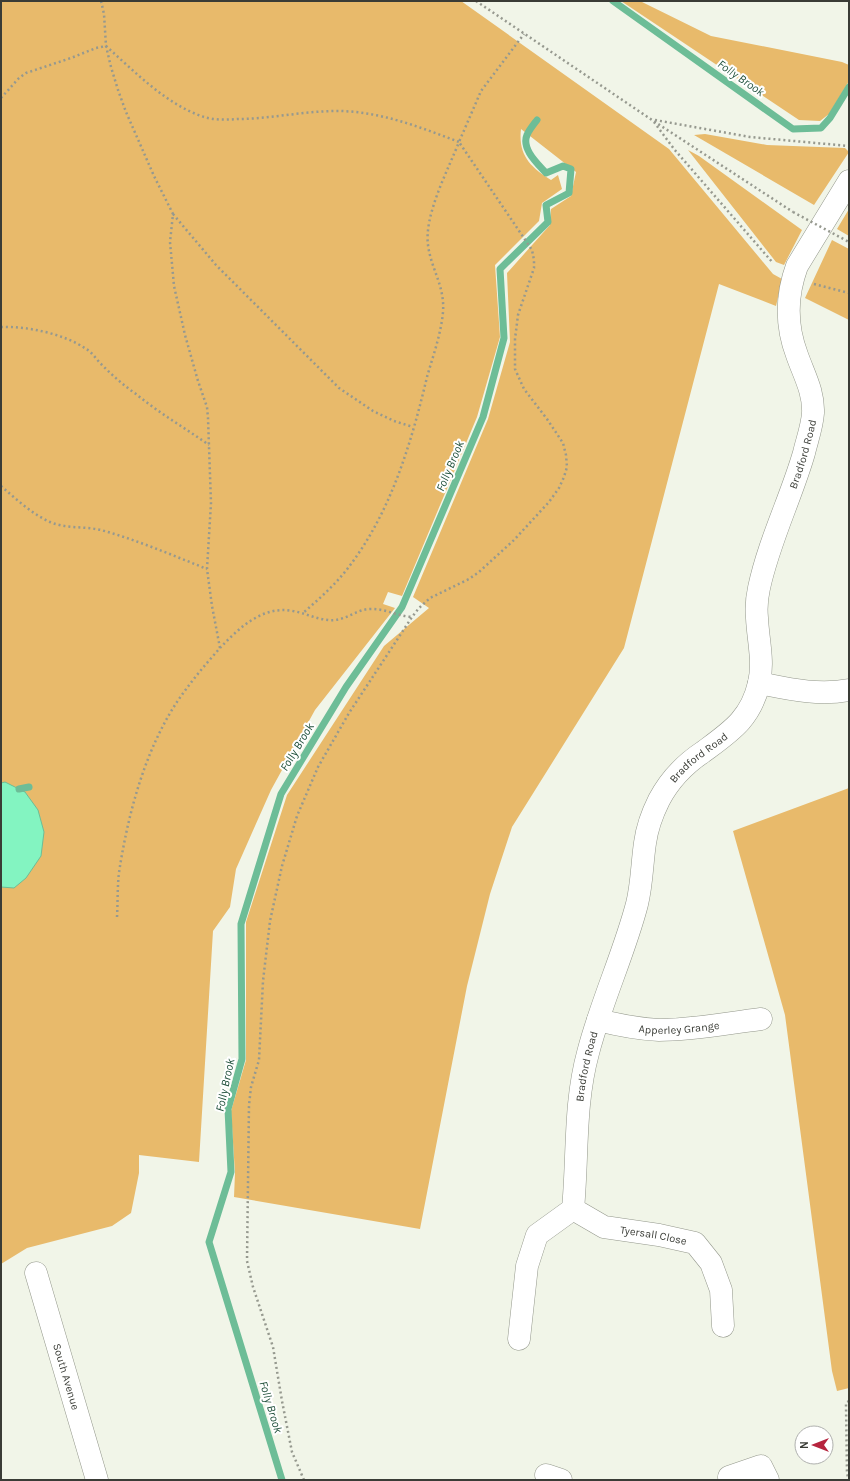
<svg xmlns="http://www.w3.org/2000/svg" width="850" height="1481" font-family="Karla,sans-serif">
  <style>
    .green { fill: #e8ba6b }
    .water { fill: #83f4c1; stroke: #6dbd97 }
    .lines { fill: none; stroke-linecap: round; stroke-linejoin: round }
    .stream { stroke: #6dbd97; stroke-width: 7 }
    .minor-casing { stroke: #93978b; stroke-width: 23 }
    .path { stroke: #96998f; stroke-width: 2.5; stroke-dasharray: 2 3; stroke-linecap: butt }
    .minor { stroke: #fff; stroke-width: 22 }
    .path-bridge { stroke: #96998f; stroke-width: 2.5; stroke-dasharray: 2 3; stroke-linecap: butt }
    .labels { text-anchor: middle; stroke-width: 4; stroke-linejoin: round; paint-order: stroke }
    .street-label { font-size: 11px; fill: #3a3c36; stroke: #fff }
    .water-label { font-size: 12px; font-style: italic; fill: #21513c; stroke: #fff }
  </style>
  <rect width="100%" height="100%" fill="#f1f5e8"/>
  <path class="green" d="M1,1H461L669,149L773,274L782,279L776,306L719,284L624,648L512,827L490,894L467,986L420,1229L234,1197L235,1173L231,1111L246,1060V922L287,795L384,646L429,608L413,597L488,419L510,342L507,273L550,225L551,209L571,196L576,172L521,129C518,155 530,167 551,180L558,175L562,189L542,203L539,221L495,265L500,337L477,417L402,596L388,592L383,604L395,608L315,710L271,790L236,869L230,907L213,931L199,1162L139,1155V1173L131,1213L112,1226L27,1248L1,1264Z
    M621,1H640L711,36L842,62L849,65V81L829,114L820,121L799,120Z
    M705,134L767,145L845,148L849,152L814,205L694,135Z
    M688,150L699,156L802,230L784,265L776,262Z
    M849,209V236L837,229Z
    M832,240L849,249V320L805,298Z
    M849,788V1388L837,1391L832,1371L785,1015L733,831Z"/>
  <path class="water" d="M5,782L25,792L38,810L44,832L41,856L26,878L14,888L1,887V783Z"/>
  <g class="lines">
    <path class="stream" d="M613,1L793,129L821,128L830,118L849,87
      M19,789L29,787
      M282,1480L209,1242L231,1172L228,1109L242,1059L241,924L281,794L346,687L402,607L483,417L504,338L500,269L548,222L546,205L569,193L571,169L563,166L546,173C538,164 521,149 527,135C529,130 534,124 537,120"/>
    <g class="minor-casing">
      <g id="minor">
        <path d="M759,683C789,689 818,696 849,690"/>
        <path id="s1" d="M598,1020C618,1025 638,1029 659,1030C693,1030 728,1023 761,1019"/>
        <path id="s2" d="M573,1209L604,1227L659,1235L695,1243L711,1263L721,1290L723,1326"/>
        <path id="s3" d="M36,1273L97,1480"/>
        <path id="s4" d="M519,1339L527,1266L537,1235L573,1209C578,1157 574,1104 588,1053C601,1002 624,954 637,904C642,884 642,863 645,843C647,828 652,814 659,800C669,781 685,764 703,752C730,732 751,719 759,683C764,661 758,640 757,618C756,608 757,597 759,588C769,541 791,498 804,453C807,440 812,427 813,413C814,392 804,375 797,355C786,326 786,296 797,266L849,181"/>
        <path d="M546,1475L561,1480"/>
        <path d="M729,1477L761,1466L768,1480"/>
      </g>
    </g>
    <path class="path" d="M101,1L104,14L106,46L111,67L118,90L126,112L154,176L173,214L170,242L174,286L185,335L198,381L207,407L208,418L211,503L207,569L212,606L220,648C204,666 188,685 175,705C145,752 129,811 120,866C117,883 118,900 117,917
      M476,1L652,120L793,212
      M1,98L19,78L26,73L71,58L96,48L106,46C135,72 167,105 204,117C214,120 226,120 237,119C270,119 303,111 337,111C379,111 420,127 459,142C448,170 424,215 428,245C431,269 445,286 443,312C441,334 433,356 427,377C411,444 391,512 348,568C335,585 319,599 303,613
      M655,120L750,137L849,146
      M654,122L674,149L773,263
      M173,214L216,265L339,388L373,411L394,421L413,427
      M814,284L849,293
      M1,327C27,326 65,334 86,349C92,352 96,359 101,364C112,375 123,385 136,394C159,413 185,428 209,445
      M1,486C16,499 32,514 50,522C66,529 84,526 101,530C137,540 172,555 207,569
      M220,648C239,628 263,605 293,611C305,613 316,619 328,620C344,622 355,610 369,609C384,608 397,616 412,617
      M849,1401L846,1403L847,1474L849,1479
      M304,1480L292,1452L282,1401L273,1347L253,1287L247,1261L249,1105L251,1087L259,1060L263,981L270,921L282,866L297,816L318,767L349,713L412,617L419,608L430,598L469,579L479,572L514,540L549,502L559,488L564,477L567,467L566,455L563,443L547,419L524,389L515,369V339L518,315L534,268V260L532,250L459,142L481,91L524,34"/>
    <use href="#minor" class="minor"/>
    <path class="path-bridge" d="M793,212L849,242"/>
  </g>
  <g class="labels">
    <g class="street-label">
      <text dy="4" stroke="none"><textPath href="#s4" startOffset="965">Bradford Road</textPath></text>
      <text dy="4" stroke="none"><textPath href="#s4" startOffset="630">Bradford Road</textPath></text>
      <text dy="4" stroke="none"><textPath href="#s1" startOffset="82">Apperley Grange</textPath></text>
      <text dy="4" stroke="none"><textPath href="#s4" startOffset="294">Bradford Road</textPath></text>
      <text dy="4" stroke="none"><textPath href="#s2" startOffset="86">Tyersall Close</textPath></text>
      <text dy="4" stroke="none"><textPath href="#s3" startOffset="108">South Avenue</textPath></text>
    </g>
    <g class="water-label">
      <text transform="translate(741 78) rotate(35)" y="4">Folly Brook</text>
      <text transform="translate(450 466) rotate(-67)" y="4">Folly Brook</text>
      <text transform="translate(297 747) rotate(-59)" y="4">Folly Brook</text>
      <text transform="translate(225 1085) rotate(-78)" y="4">Folly Brook</text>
      <text transform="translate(271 1407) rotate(73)" y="4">Folly Brook</text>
    </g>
  </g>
  <rect width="850" height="1481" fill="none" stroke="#3a3c36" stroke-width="4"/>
  <g transform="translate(814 1445) rotate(270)"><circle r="19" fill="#ffffff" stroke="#b0b1af"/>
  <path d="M0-3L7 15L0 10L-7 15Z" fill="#b6243e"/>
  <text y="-6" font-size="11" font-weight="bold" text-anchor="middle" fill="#3a3c36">N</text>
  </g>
</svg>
